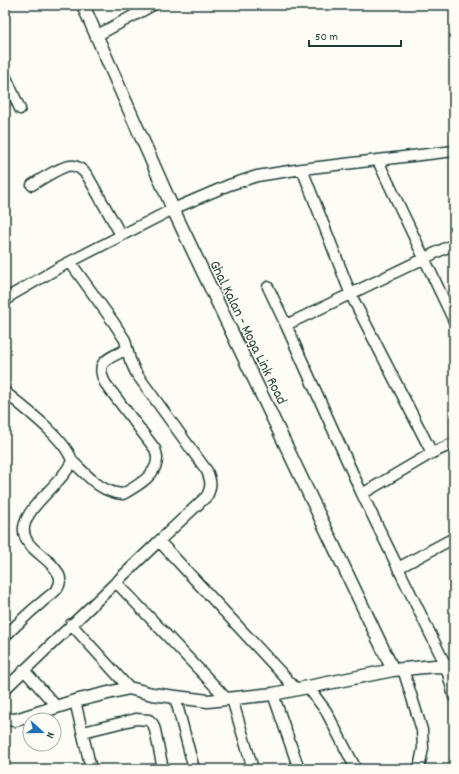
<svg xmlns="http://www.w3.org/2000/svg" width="459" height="774" font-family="Dekko,sans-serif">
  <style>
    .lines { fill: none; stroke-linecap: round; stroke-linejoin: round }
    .minor-casing { stroke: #1f3d34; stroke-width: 13 }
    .tertiary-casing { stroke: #1f3d34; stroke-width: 15 }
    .minor { stroke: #fdfcf7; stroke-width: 10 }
    .tertiary { stroke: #fdfcf7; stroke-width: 12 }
    .labels { text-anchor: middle; stroke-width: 3; stroke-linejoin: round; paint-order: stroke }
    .street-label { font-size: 15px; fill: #1f3d34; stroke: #fdfcf7 }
  </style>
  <rect width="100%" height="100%" fill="#fdfcf7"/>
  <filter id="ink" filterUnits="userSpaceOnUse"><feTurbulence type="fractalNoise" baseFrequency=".025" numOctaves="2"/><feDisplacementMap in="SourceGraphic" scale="8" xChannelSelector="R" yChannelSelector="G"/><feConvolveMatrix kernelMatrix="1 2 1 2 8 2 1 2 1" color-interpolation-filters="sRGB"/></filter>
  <g filter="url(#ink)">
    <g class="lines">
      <g class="minor-casing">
        <path id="minor" d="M96,36L153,5
          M5,75L20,109
          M378,161L454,321
          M32,185C40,180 66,163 74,166C80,167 83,171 87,175L121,235
          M454,244L286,325L362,494L446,666L454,697
          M70,262L114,323L125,340L130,360L136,373L207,471C211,481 212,486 207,496L159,541
          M268,287L286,325
          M5,302L10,296L60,267L173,209L229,185L257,176L302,169
          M5,392C24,408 66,439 72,461C62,484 28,504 24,527C21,549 52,557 59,575C61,579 60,585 57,589C53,594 46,598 41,603C28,613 17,625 5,636
          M432,453L351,295L302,169L454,151
          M72,461C88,476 100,492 123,494C135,487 158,475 157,458C157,455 156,452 155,449L105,383C94,360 109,359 127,349
          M362,494L432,453L454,443
          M398,568L454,538
          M116,582L227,699
          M71,624L129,688
          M403,669L422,730L423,748L419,769
          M24,670L57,707
          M308,687L326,711L356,769
          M5,689L159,541L296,689
          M273,694L299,769
          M175,697L194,769
          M232,699L253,769
          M75,701L91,769
          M83,732L136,719L149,720L153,724L155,730L163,769"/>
      </g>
      <g class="tertiary-casing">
        <path id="tertiary" d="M83,5L173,209L393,670
          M5,719L15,720L22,718L75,701L129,688L152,694L208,701L273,694L393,670L435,666L454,667"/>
      </g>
      <use href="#minor" class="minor"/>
      <use href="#tertiary" class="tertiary"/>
    </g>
  </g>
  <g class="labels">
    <g class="street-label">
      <text transform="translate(249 332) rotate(64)" y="5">Ghal Kalan - Moga Link Road</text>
    </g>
  </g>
  <rect width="459" height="774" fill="none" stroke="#fdfcf7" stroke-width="20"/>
  <rect x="10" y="10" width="439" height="754" fill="none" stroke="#1f3d34" stroke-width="1.5" filter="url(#ink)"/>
  <g transform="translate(42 732) rotate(111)"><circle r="19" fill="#fdfcf7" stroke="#a4b0a9"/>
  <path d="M0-3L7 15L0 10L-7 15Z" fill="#1f6fb2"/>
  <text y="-6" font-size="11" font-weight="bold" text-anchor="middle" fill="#1f3d34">N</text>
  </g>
  <path d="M309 40v6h92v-6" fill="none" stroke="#1f3d34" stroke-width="2"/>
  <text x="315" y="40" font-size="12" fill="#1f3d34" stroke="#fdfcf7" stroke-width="3" paint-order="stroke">50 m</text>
</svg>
